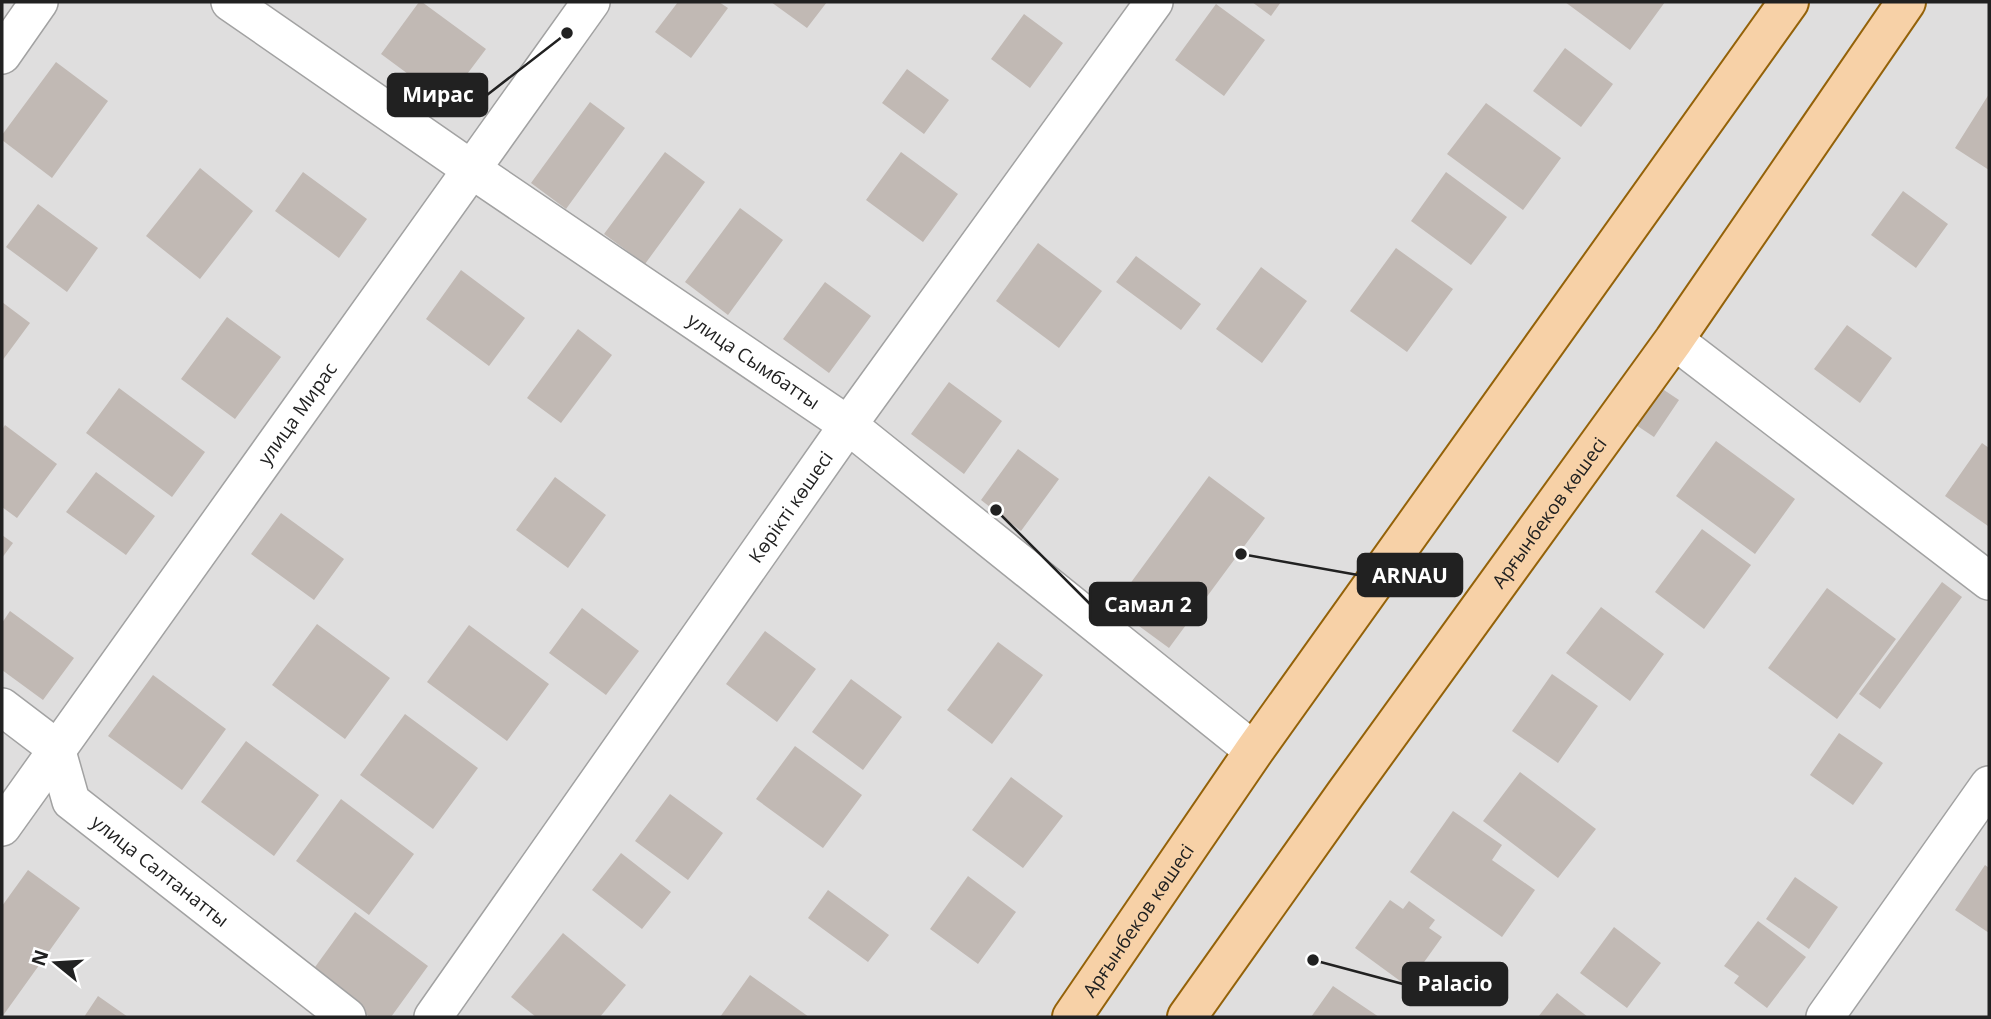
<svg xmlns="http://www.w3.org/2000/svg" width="1991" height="1019" font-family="'Open Sans',sans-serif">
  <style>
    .residential { fill: #dfdede }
    .building { fill: #c1b9b4 }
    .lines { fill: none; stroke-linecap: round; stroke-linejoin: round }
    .minor-casing { stroke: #a2a2a2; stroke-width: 40 }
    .major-casing { stroke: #946209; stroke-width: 42 }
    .minor { stroke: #fff; stroke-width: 37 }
    .major { stroke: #f7d1a7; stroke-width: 38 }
    .labels { text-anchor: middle; stroke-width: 6; stroke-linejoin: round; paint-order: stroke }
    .street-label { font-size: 19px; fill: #212121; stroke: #fff }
    .leader { fill: none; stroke: #212121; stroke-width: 2.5 }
    .callout-dot { fill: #212121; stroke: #fff; stroke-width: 2.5 }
    .callout { fill: #212121; stroke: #212121; stroke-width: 2.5 }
    .callout-label { font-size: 21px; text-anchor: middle; font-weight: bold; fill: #fff }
  </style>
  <rect width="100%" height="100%" fill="#f0ede8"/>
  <path class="residential" d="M2,2H1989V1017H2Z"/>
  <path class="building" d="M419,2H422L486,49L446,102L381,54Z
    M678,2H719L728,8L691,58L655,32Z
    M771,2H827L807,28Z
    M1252,2H1281L1271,16Z
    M1565,2H1665L1630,50Z
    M1216,4L1265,40L1224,96L1175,60Z
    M1024,14L1063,43L1030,88L991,59Z
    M1565,48L1613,84L1581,127L1533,91Z
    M56,62L108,101L52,178L2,140V135Z
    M907,69L949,100L924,134L882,103Z
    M1989,94V170L1955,148Z
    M590,102L625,128L566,209L531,183Z
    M1486,103L1561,158L1523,210L1447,154Z
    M665,152L705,182L645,264L604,234Z
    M901,152L958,194L923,242L866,200Z
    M200,168L253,211L200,279L146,236Z
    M303,172L367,219L339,258L275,211Z
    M1446,172L1507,217L1471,265L1411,221Z
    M1903,191L1948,224L1916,268L1871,235Z
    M38,204L98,248L67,292L6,247Z
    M740,208L783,240L728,315L685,282Z
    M1038,243L1102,291L1059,348L996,301Z
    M1396,248L1453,289L1407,352L1350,311Z
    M1136,256L1201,304L1181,330L1116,282Z
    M1261,267L1307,301L1262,363L1216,329Z
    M461,270L525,318L489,366L426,319Z
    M825,282L871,316L829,373L783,339Z
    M2,302L30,323L2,361Z
    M227,317L281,357L235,419L181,379Z
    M1847,325L1892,358L1860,403L1814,369Z
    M578,329L612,355L561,423L527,398Z
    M949,382L1002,421L964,474L911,434Z
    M119,388L205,452L172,497L86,433Z
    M1661,388L1679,400L1654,437L1636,425Z
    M5,425L57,464L17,518L2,507V430Z
    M1716,441L1795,499L1755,554L1676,496Z
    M1982,443L1989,448V524L1988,526L1945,496Z
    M1018,449L1059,479L1021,531L981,500Z
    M96,472L155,516L126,555L66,512Z
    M1209,476L1265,518L1169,648L1113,607Z
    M555,477L606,515L568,568L516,530Z
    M281,513L344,559L314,600L251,554Z
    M1702,529L1751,565L1704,629L1655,592Z
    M2,535L13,543L2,558Z
    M1942,582L1962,597L1880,709L1859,694Z
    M1827,588L1896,639L1837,719L1768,668Z
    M1601,607L1664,654L1630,701L1566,653Z
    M582,608L639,651L606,695L549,653Z
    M10,611L74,658L43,700L2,670V623Z
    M317,624L390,678L345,739L272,685Z
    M469,625L549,684L507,741L427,682Z
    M765,631L816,669L777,722L726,684Z
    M998,642L1043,675L992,744L947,710Z
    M1552,674L1598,706L1558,763L1512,731Z
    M153,675L226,729L182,790L108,736Z
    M851,679L902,717L863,770L812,732Z
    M405,714L478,768L433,829L360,775Z
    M1839,733L1883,763L1853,805L1810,775Z
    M246,741L319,795L274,856L201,802Z
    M795,746L862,795L823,848L756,799Z
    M1520,772L1596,829L1558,878L1483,821Z
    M1011,777L1063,816L1023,868L972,830Z
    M670,794L723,833L688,880L635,841Z
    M341,799L414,854L369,915L296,861Z
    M1453,811L1502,845L1492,860L1535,890L1502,937L1410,872Z
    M621,853L671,892L642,929L592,890Z
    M1985,865L1989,868V933L1955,910Z
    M28,870L80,908L2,1017V906Z
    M968,876L1016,912L978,964L930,929Z
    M1795,877L1838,907L1809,949L1766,919Z
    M828,890L889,935L868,962L808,918Z
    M1390,900L1403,909L1409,901L1435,920L1429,928L1442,937L1407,986L1355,948Z
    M355,912L428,966L391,1017H370L310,974Z
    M1758,921L1806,957L1767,1008L1734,983L1739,976L1724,966Z
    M1614,927L1661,963L1627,1008L1580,973Z
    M563,933L626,985L600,1017H536L511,997Z
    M750,975L809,1017H720Z
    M1333,986L1379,1017H1311Z
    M1557,993L1588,1017H1538Z
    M98,996L128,1017H84Z"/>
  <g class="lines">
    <g class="minor-casing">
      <g id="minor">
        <path id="s1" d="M230,2L471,169L848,425L1254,751"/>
        <path d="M2,55L39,2"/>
        <path d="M1674,340L1989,581"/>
        <path id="s2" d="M2,707L56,748L71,801L347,1017"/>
        <path id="s3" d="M2,827L591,2"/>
        <path id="s4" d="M433,1017L848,425L1154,2"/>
        <path d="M1825,1017L1989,785"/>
      </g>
    </g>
    <g class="major-casing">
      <g id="major">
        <path id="s5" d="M1072,1017L1254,751L1789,2"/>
        <path id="s6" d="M1187,1017L1346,793L1674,340L1906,2"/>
      </g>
    </g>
    <use href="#minor" class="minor"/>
    <use href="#major" class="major"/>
  </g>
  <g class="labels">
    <g class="street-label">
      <text dy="7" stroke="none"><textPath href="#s1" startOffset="635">улица Сымбатты</textPath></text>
      <text dy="7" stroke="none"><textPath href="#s3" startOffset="508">улица Мирас</textPath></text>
      <text dy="7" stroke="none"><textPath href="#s4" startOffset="623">Көрікті көшесі</textPath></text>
      <text dy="7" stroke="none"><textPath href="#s6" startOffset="621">Арғынбеков көшесі</textPath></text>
      <text dy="7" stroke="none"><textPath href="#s2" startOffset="236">улица Салтанатты</textPath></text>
      <text dy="7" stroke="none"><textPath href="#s5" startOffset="117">Арғынбеков көшесі</textPath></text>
    </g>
  </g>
  <path class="leader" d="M567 33L487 95M1241 554L1358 575M996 510L1090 604M1313 960L1403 984"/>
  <g class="callout-dot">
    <circle cx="567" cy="33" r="7"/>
    <circle cx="1241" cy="554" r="7"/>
    <circle cx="996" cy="510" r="7"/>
    <circle cx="1313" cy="960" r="7"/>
  </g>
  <g class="callout">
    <rect x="388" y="74" width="99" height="42" rx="7"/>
    <rect x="1358" y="554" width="104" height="42" rx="7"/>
    <rect x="1090" y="583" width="116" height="42" rx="7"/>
    <rect x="1403" y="963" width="104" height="42" rx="7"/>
  </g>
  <g class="callout-label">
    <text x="438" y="102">Мирас</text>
    <text x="1410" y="583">ARNAU</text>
    <text x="1148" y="612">Самал 2</text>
    <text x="1455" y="991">Palacio</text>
  </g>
  <rect width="1991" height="1019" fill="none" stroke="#212121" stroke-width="7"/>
  <g transform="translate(56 963) rotate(288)" stroke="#ffffff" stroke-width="5" paint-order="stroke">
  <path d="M0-5L12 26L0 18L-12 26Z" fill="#212121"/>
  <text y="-10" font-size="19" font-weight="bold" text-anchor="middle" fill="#212121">N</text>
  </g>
</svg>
